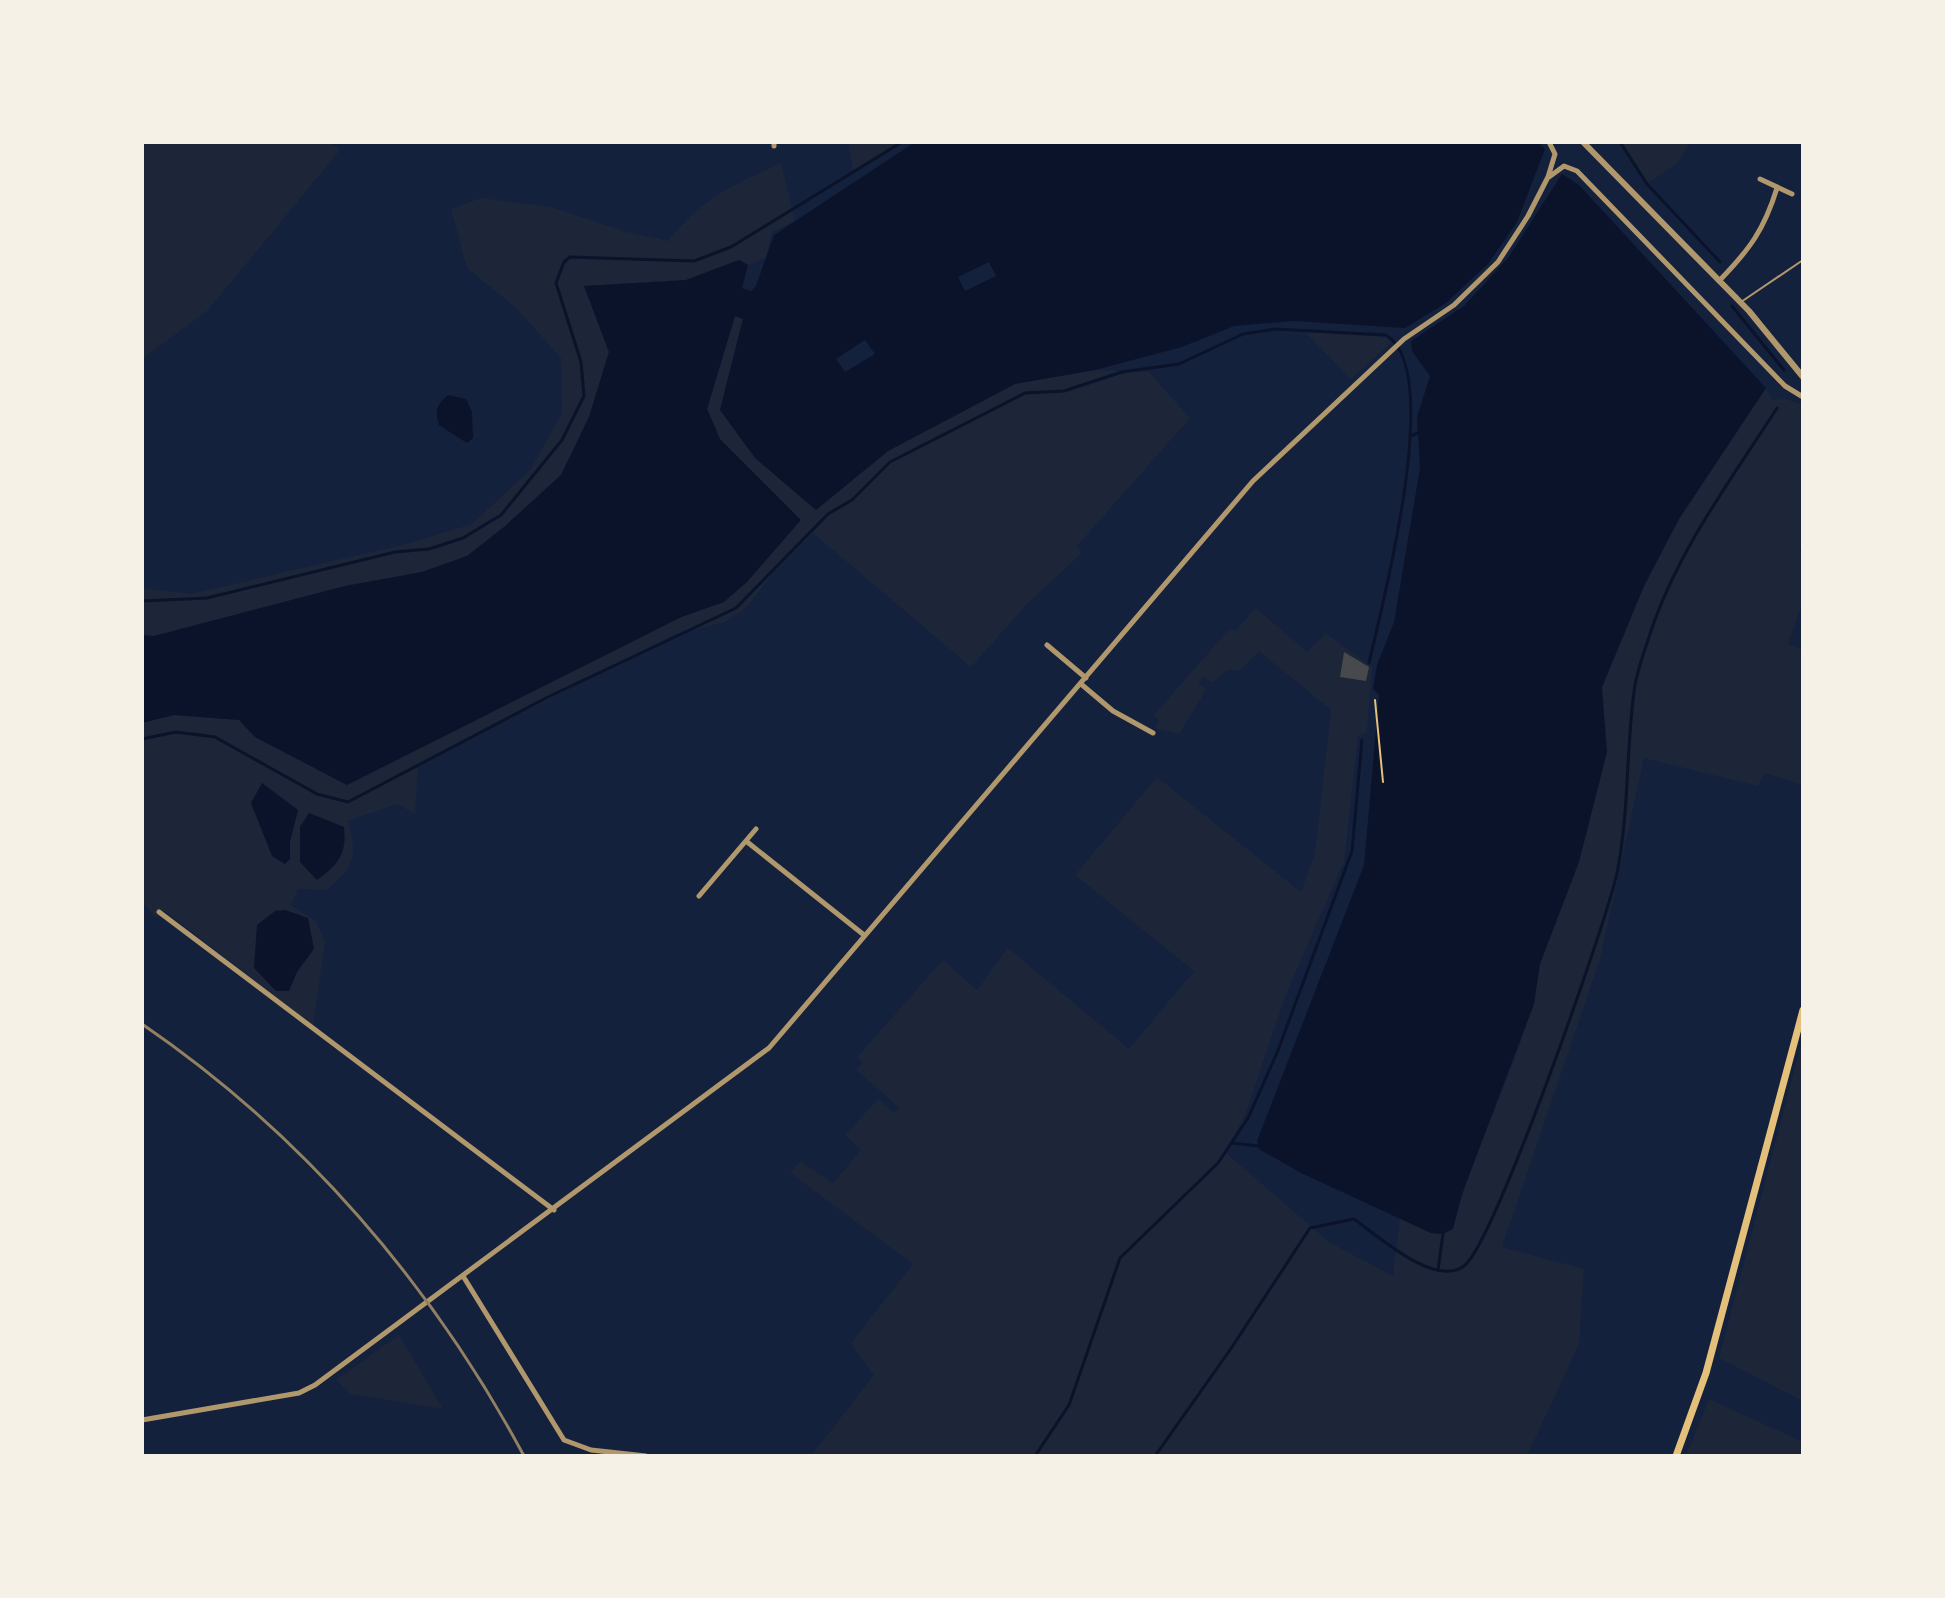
<svg xmlns="http://www.w3.org/2000/svg" width="1945" height="1598" font-family="Poppins,sans-serif">
  <style>
    .green { fill: #1d2539 }
    .water { fill: #0b132b; fill-rule: evenodd }
    .lines { fill: none; stroke-linecap: round; stroke-linejoin: round }
    .stream { stroke: #0b132b; stroke-width: 3 }
    .building { fill: #48494c }
    .path { stroke: #e5c07b; stroke-width: 2 }
    .service { stroke: #b1986c; stroke-width: 2 }
    .minor { stroke: #b1986c; stroke-width: 5 }
    .tertiary { stroke: #b1986c; stroke-width: 6 }
    .secondary { stroke: #e5c07b; stroke-width: 7 }
    .rail { stroke: #918062; stroke-width: 3 }
  </style>
  <rect width="100%" height="100%" fill="#14213d"/>
  <path class="green" d="M142,142H329L341,149L207,311L142,359Z
    M848,142H902L853,171Z
    M1620,142H1691L1677,163L1647,184Z
    M781,163L795,221L772,232L766,258L748,265L739,260L686,280L584,286L609,352L589,417L561,475L504,527L467,556L422,572L345,586L154,636L142,635V588L191,594L406,544L472,524L531,469L562,413L561,358L515,307L467,268L451,209L481,198L551,207L627,232L668,241C703,198 731,186 781,163Z
    M735,316L743,319L720,410L816,510L888,451L1015,384L1095,370L1149,372L1190,418L1077,546L1081,554L1027,604L971,667L813,533L774,572L745,609L725,622L676,634L418,767L415,814L397,804L348,821C358,856 354,868 326,890L298,889L291,905L315,920L325,942L313,1026L165,911L156,918L142,902V723L174,715L239,720L255,737L347,785L682,617L724,602L720,439L707,409Z
    M1304,331L1385,337L1392,342L1351,379Z
    M1766,388L1772,400L1785,399L1803,405V544L1799,550L1803,555V601L1788,644L1803,650V785L1765,773L1758,786L1644,758L1600,959L1502,1247L1584,1269L1579,1344L1527,1456H811L874,1375L851,1343L913,1264L790,1173L800,1161L833,1183L861,1150L845,1135L878,1099L894,1113L900,1108L856,1070L863,1062L857,1057L943,960L977,990L1008,948L1129,1049L1194,971L1075,875L1157,777L1301,892L1315,853L1331,710L1259,651L1240,670H1227L1212,683L1204,677L1198,683L1206,690L1179,734L1155,728L1159,720L1154,715L1230,628L1235,631L1256,608L1307,652L1326,633L1372,667L1367,732L1358,737L1344,861L1285,997L1245,1115L1225,1152L1329,1242L1393,1276L1400,1218L1431,1233L1453,1229C1475,1138 1527,1056 1540,964L1602,688L1644,586L1679,519Z
    M1803,1037V1401L1719,1358Z
    M399,1335L443,1409L351,1394L336,1380Z
    M1709,1399L1803,1442V1456H1686Z"/>
  <path class="water" d="M915,142H1538L1545,149L1517,222L1488,264L1446,303L1405,328L1293,321L1234,326L1182,347L1095,370L1015,384L888,451L816,510L755,458L720,410L743,319L735,316L707,409L720,439L801,520L747,582L724,602L681,617L347,785L255,737L239,720L174,715L142,723V635L154,636L345,586L422,572L467,556L504,527L561,475L589,417L609,352L584,286L686,280L739,260L748,265L742,288L751,291L756,286L774,235ZM989,262L996,276L965,291L958,277ZM865,340L875,354L845,372L836,359Z
    M1562,174L1579,185L1766,388L1679,519L1644,586L1602,687L1607,752L1579,862L1540,964L1534,1004L1462,1194L1453,1229L1443,1234L1431,1233L1301,1173L1259,1149L1257,1141L1364,865L1379,695L1373,689L1377,665L1394,622L1420,468L1417,417L1430,376L1412,351L1411,341L1464,306L1508,258Z
    M448,395L466,399L472,412L473,438L467,443L439,425C434,410 437,405 448,395Z
    M262,783L298,810L290,842V859L285,864L272,856L251,803Z
    M309,813L344,827C347,854 338,865 317,880L300,862V827Z
    M285,910L308,918L314,949L297,972L289,991H276L254,968L257,925L275,911Z"/>
  <g class="lines">
    <path class="stream" d="M1620,142L1647,184L1720,262
      M1732,306L1784,370
      M1410,436L1418,433
      M142,601L207,598L395,552L429,549L463,538L501,515L562,440L584,396L581,362L556,283L564,262L570,257L694,261L731,247L902,142
      M142,739L176,732L215,737L317,794L348,802L548,697L736,608L828,514L852,500L890,462L1025,393L1064,391L1122,372L1179,364L1243,334L1275,329L1386,335C1445,370 1382,605 1369,663
      M1231,1143L1259,1146
      M1438,1270L1443,1234
      M1035,1456L1069,1405L1120,1258L1218,1163L1248,1118L1277,1053L1352,851L1362,740
      M1155,1456L1230,1350L1310,1228L1354,1219C1378,1236 1435,1288 1464,1266C1494,1244 1606,924 1617,873C1629,814 1626,752 1634,692C1636,673 1644,653 1650,634C1677,551 1731,480 1777,408"/>
  </g>
  <path class="building" d="M1344,652L1369,667L1366,681L1340,677Z"/>
  <g class="lines">
    <path class="path" d="M1375,700L1383,782"/>
    <path class="service" d="M1741,302L1803,260"/>
    <path class="minor" d="M774,142V146
      M1549,177L1564,166L1577,171L1785,386L1803,397
      M1760,179L1792,194
      M1719,281C1750,249 1764,230 1777,188
      M1047,645L1086,678
      M1081,684L1113,711L1153,733
      M746,841L864,935
      M699,896L756,829
      M159,912L554,1210
      M463,1276L564,1440L591,1450L646,1456
      M142,1420L299,1393L315,1385L769,1048L1253,481L1404,339L1454,305L1498,262L1528,216L1548,177L1555,154L1549,142"/>
    <path class="tertiary" d="M1583,142L1749,311L1803,377"/>
    <path class="secondary" d="M1676,1456L1706,1373L1803,1010"/>
    <path class="rail" d="M142,1024C303,1134 432,1284 524,1456"/>
  </g>
  <rect width="1945" height="1598" fill="none" stroke="#f6f1e7" stroke-width="288"/>
</svg>
